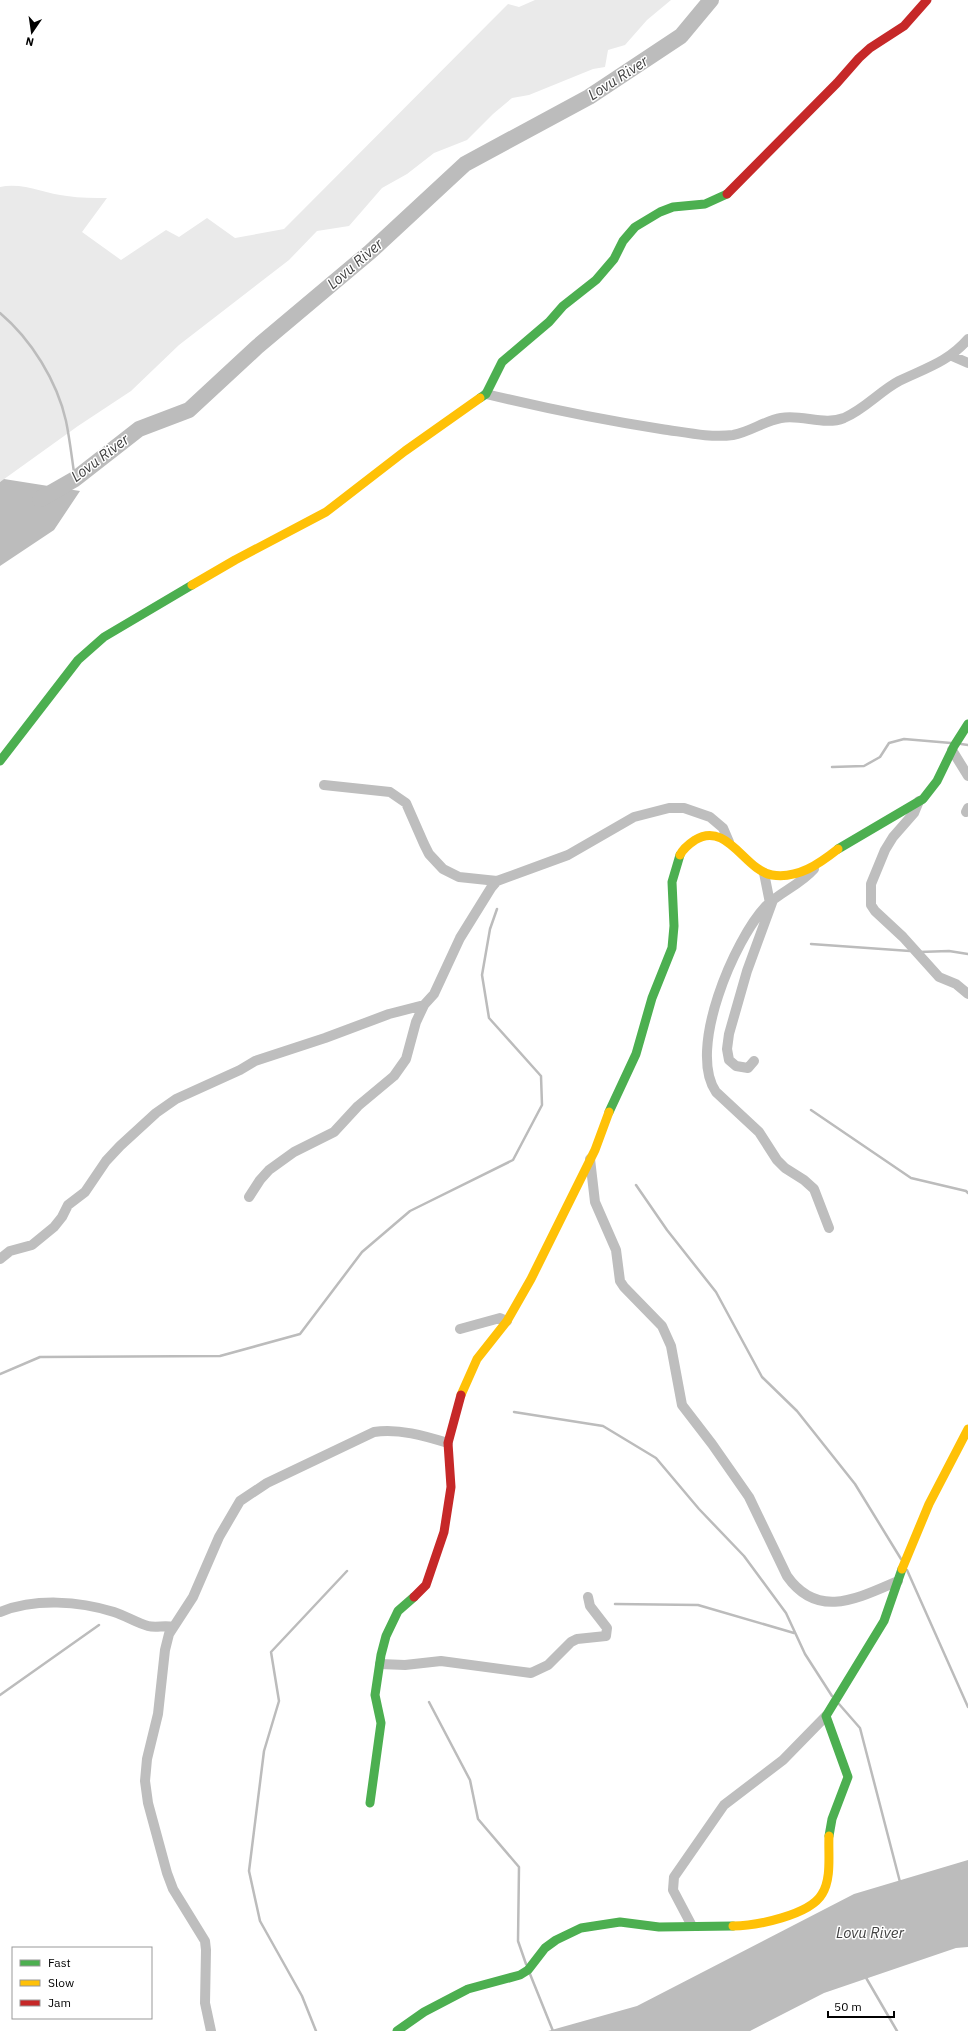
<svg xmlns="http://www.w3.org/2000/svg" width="968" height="2031" font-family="'IBM Plex Sans',sans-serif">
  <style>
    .green { fill: #eaeaea }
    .water { fill: #bcbcbc }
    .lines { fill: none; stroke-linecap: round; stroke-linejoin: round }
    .stream { stroke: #bcbcbc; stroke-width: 2.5 }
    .river { stroke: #bcbcbc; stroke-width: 16 }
    .street { stroke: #bebebe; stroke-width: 10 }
    .fast { stroke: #4caf50; stroke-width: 9 }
    .slow { stroke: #ffc107; stroke-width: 9 }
    .jam { stroke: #c62828; stroke-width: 9 }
    .labels { text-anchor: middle; stroke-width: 3; stroke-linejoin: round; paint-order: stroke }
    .water-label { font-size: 15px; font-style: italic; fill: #414141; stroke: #fff }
  </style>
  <rect width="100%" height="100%" fill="#fff"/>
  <path class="green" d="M535,0H671L647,20L625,45L608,50L605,67L593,69L529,95L512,98L493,114L467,140L434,153L407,174L382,188L349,226L317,231L289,260L179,345L131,391L78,426L0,482V187C23,182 45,194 67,196C80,198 94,198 107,198L82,232L121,260L166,230L179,237L207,218L235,238L284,229L508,4L519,7Z"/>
  <path class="water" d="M4,479L80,491L54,530L0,566V482Z
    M968,1860V1947L956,1948L824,1993L750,2031H548L637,2006L854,1894Z"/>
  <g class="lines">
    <path class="stream" d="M0,313C31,339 57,381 66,421C70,440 72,460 75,479
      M961,744L968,745
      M832,767L864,766L880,757L889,743L904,739L951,743
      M811,944L910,951
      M919,952L949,951L968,954
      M811,1110L911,1178L966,1191L968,1193
      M636,1185L667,1230L716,1292L762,1377L797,1411L855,1484L901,1559
      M0,1374L40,1357L220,1356L300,1334L362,1252L410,1211L513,1160L542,1105L541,1076L489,1018L482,975L490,929L497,909
      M514,1412L603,1426L656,1458L699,1509L744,1556L786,1613L805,1654L832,1696
      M907,1570L968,1707
      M615,1604L698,1605L794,1633
      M0,1695L99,1625
      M429,1702L470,1780L478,1819L519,1867L518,1941L526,1964
      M839,1704L860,1728L900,1882
      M530,1974L553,2031
      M865,1976L897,2031
      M316,2031L302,1996L260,1921L249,1871L264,1751L279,1701L271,1652L347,1571"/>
    <path class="river" d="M40,499L75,479L139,429L189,410L257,347L370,252L465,164L589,97L681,36L711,0"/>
    <path class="street" d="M952,356L968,363
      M486,394C544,408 602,420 661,429C684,432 709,438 733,435C750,432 764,421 781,418C802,414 824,426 844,418C865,409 880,391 899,381C926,368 948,362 968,339
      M952,750L968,776
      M324,785L390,792L406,803L424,844L429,854L443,869L459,877L497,881
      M919,801L914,813L893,837L885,850L871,884V905L875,911L903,937L939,977L956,984L968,994
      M966,812L968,808
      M814,869C800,885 780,892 766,906C734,940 687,1050 716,1092L759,1132L777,1160L785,1168L804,1180L814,1189L829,1228
      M764,873L770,903
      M754,1061L748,1068L736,1066L729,1060L727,1049L729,1034L747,971L773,900
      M590,1159L595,1202L616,1250L620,1281L624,1287L662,1326L671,1346L682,1405L712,1444L749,1497L787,1576C818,1620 858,1598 898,1581
      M249,1197L260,1180L269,1170L294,1152L334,1132L358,1106L394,1076L406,1059L416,1022L424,1005
      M0,1259L10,1251L32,1245L54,1227L62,1217L68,1205L85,1192L106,1161L120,1146L156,1113L176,1099L240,1070L255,1061L325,1038L389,1014L424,1005L434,994L460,938L491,888L497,881L568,855L634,817L669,808H684L710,817L723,828L729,842
      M460,1329L500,1318L507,1321
      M0,1612C35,1598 79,1601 114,1612C126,1616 137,1623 148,1626C156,1628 165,1625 173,1627
      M380,1664L405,1665L441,1661L531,1673L548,1665L571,1642L577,1639L606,1636L607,1628L590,1606L588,1597
      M692,1926L673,1890L674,1877L724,1805L783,1760L826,1716
      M211,2031L205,2003L206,1950L205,1941L173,1889L167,1873L148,1803L145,1781L147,1759L158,1714L165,1650L169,1634L193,1597L219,1537L240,1501L267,1483L374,1432C398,1428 425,1436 448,1443"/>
    <path class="fast" d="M480,398L486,394L502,362L549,322L563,306L596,280L614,259L623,241L635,227L660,212L673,207L705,204L727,194
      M0,761L78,660L104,637L192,585
      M838,849L923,799L937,781L954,746L968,724
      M609,1112L636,1054L652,998L672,948L674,926L672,882L680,855
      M370,1803L381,1723L375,1695L381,1655L386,1636L398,1611L414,1597
      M829,1836L832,1819L848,1777L826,1716L884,1621L902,1569
      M397,2031L424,2012L468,1989L520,1975L528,1970L545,1948L556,1940L581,1928L620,1922L659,1927L733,1926"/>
    <path class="slow" d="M192,585L235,560L326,512L405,451L480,398
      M680,855C683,849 689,844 695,840C727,820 745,871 772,875C798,879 819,864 838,849
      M461,1395L477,1359L507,1321L531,1279L595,1150L609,1112
      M902,1569L929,1504L968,1429
      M733,1926C756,1926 810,1915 822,1894C832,1878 828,1854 829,1836"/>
    <path class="jam" d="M727,194L837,83L859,58L870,48L904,26L927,0
      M414,1597L426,1585L444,1532L451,1487L448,1443L461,1395"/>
  </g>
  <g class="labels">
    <g class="water-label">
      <text transform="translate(618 78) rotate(-33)" y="5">Lovu River</text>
      <text transform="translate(355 264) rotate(-41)" y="5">Lovu River</text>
      <text transform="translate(100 458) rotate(-37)" y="5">Lovu River</text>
      <text x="870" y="1938">Lovu River</text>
    </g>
  </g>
  <rect x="12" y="1947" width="140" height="72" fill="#ffffff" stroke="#999999"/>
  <rect x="20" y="1960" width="20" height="6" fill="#4caf50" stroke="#999999"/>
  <text x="48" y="1967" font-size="12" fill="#000000">Fast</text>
  <rect x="20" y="1980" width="20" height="6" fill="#ffc107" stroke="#999999"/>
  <text x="48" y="1987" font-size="12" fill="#000000">Slow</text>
  <rect x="20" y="2000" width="20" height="6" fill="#c62828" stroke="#999999"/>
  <text x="48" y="2007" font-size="12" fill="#000000">Jam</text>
  <g transform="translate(32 32) rotate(193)" stroke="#ffffff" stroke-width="3" paint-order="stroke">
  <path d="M0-3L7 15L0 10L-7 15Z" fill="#000000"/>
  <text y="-6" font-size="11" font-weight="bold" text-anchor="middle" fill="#000000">N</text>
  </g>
  <path d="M828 2011v6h66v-6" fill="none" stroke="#000000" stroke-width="2"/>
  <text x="834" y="2011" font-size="12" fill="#000000" stroke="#ffffff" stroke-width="3" paint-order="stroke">50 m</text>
</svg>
